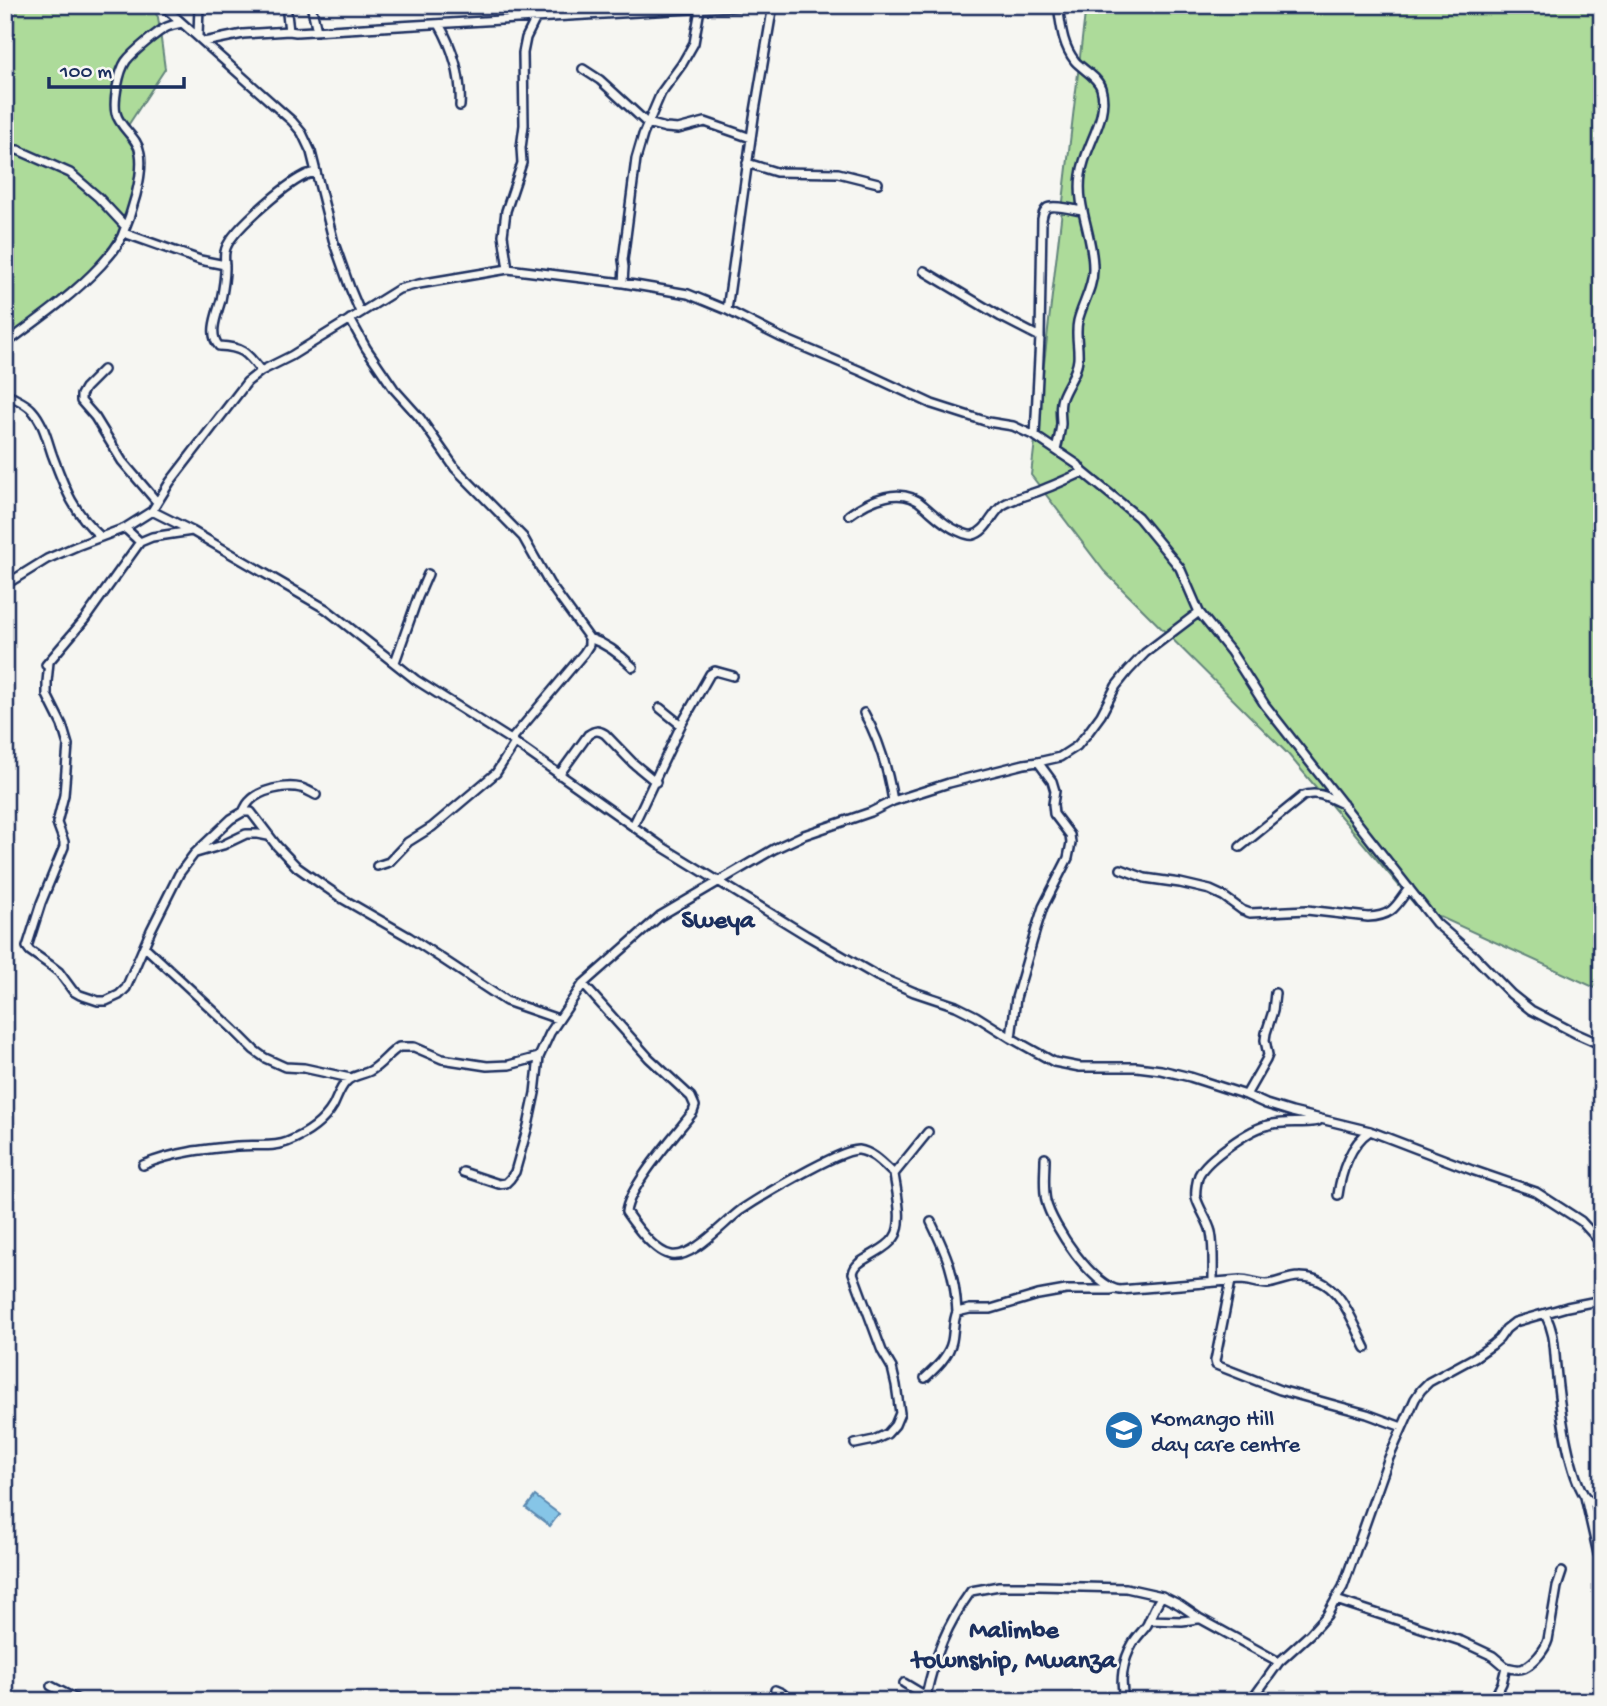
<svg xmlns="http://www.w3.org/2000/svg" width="1607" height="1706" font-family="'Gochi Hand',sans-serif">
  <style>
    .green { fill: #addb9a; stroke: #64857c; stroke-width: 2 }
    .water { fill: #86c5e7; stroke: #5b89b0; stroke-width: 2 }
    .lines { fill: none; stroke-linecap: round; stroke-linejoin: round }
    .street-casing { stroke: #1b2f5e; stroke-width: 12 }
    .street { stroke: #f6f6f2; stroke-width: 7 }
    .labels { text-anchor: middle; stroke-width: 5; stroke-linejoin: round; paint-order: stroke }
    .poi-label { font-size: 23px; fill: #1b2f5e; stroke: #f6f6f2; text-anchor: start }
    .quarter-label { font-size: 26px; font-weight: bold; fill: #1b2f5e; stroke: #f6f6f2 }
  </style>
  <rect width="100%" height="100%" fill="#f6f6f2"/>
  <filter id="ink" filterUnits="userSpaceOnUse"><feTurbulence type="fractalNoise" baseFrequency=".0143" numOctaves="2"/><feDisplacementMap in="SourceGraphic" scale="14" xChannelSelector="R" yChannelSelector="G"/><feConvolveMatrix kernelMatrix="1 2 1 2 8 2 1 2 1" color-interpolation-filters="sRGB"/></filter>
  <g filter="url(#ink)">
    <path class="green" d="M5,5H150L158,17L165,69L125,130L138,154L135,184L127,211L123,217L121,234L110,253L48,307L35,316L5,345Z
      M1086,5H1602V991L1416,906L1288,754L1104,571L1031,475Z"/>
    <path class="water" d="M535,1496L559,1514L550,1526L526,1508Z"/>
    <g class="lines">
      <g class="street-casing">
        <path id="street" d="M162,5L292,121L302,133L311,152L334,243L350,288L360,312
          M286,5L289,31
          M311,5L317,31
          M439,24C453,48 462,78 460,106
          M198,36L199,5
          M204,42L243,34L289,31L296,32L690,9L772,5
          M583,69L600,80L647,123L666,128L678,129L705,122L751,138
          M5,150H18L70,173L98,197L125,226
          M747,163L776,172L838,173L878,183
          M124,233L200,260L225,265
          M508,269L503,235L506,211L522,163L521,148L524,125L523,53L526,38L536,18
          M924,271L1001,317L1040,337
          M623,283L624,267L623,260L636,159L643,135L661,93L682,64L694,43L700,9
          M727,310L754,117L773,5
          M350,319L366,348L394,389L420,418L455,468L523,537L549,583L589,638V645L584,653L511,740
          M5,344C39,319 72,296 100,266C109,256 117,248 122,236C131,215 144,176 140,153C138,137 120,129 116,113C113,101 119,71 126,61C132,53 158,31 167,27C172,25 177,24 182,23
          M103,370L85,388L81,395V401L95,417L122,461L157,502
          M261,371C247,353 243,347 219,346C208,335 217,314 221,300C223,290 225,279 225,268C225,263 224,257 225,252C227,233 283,188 300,178C305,175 310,173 315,172
          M5,393C14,399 25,402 32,410C43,422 47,439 52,454C65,489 73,512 101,537
          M1035,436L1040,337L1042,219C1043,215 1043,211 1047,208C1053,204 1075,210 1082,211
          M1056,450C1058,442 1060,433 1061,424C1061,416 1059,406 1062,398C1067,384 1077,374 1078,359C1079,346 1075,334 1078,321C1082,304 1093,288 1093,270C1094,237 1076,208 1081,175C1084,146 1110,118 1101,88C1097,76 1083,70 1075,61C1062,45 1061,25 1058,5
          M152,511L192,531L326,609L416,680L511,740L661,846L806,935L877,976L914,992L956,1006L976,1016L1011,1038L1054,1062L1080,1067H1137L1161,1070L1190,1077L1246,1095L1266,1104L1292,1112L1370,1131L1472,1170L1536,1192L1581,1221L1602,1244
          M849,515C869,500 901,485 923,505C935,515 944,525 958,531C963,533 968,536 973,535C987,532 992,513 1003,505C1016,497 1030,495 1044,489C1057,484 1070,478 1083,472
          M125,528L140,542
          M5,585L47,559L77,546L125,528L152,511L170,482L247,382L261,371L291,356L399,289L419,284L508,269L623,283L688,294L727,310L780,337L863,372L932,404L988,422L1013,426L1035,436L1078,465L1083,472L1138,517L1180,568L1199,612L1231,652L1265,705L1436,923L1474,956L1511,994L1531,1010L1575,1033L1602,1045
          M589,638C607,644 620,654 633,667
          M49,662L47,682V695L62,725L68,745L64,795L57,823L64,842V847L41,903L27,947L30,951L50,965L59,972L73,991L80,995L98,1001H106L119,995L126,988L151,930L179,874L194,854L231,819L243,812H251L277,846L297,867L311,877L343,899L409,937L506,1001L558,1019
          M395,662L418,597L428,574
          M46,665L85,619L140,542L152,537L192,531
          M660,708L681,725
          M864,713C880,741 888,770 893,801
          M559,775L588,735C595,730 598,730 605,734L633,763L656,782
          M243,812C245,809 246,805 249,802C259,790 286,784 301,788C306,789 312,793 316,795
          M633,826L681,725L710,674L715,671L733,676
          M1240,847L1303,796C1317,790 1330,798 1343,804
          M196,853L223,845L246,834H258L268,836
          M377,866L389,862L408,842L432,827L496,773L515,743
          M1121,869L1145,878L1180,883L1210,890L1223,896L1242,910L1250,913L1307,910L1368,917C1393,916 1396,906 1409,888
          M144,946L234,1030L254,1050L265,1058L285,1067L304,1068L350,1078
          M583,984L649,1058L691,1097L695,1106L693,1112C676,1134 629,1186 626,1212C635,1225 654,1252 671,1255C693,1259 723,1223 741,1210C759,1198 841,1148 859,1150C873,1152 884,1165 894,1174C896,1190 905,1224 894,1238C888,1247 876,1252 867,1258C860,1262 855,1265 853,1273L882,1351L892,1368L896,1385L900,1413L895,1425L887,1434L874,1440L855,1444
          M1011,1038L1016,998L1036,929L1043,907L1068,858L1071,843L1070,835L1054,814L1053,804L1055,791L1052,781L1038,762
          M1246,1095L1266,1060L1268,1055L1265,1040L1266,1033L1273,1011L1275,993
          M1045,1158C1045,1172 1043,1187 1046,1201C1052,1226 1094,1288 1120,1290L1240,1280C1249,1280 1258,1284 1267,1284C1277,1283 1288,1277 1299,1277C1339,1276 1351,1319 1366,1348
          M143,1165C173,1152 206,1149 238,1146C255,1144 272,1148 287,1142C305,1135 323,1123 333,1106C337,1098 340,1088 346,1082C352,1075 362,1075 370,1071C381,1065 389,1053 399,1047H414L442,1059L487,1066L509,1065L539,1057
          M463,1172L499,1184L506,1183L510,1179L515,1172L528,1126L535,1093L539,1057L550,1033L583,984L660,916L774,849L804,835L871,812L893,801L949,783L1024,764L1038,762L1060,757L1077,746L1087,734L1101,715L1116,686L1128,671L1145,653L1199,612
          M894,1174L928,1132
          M1338,1195C1341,1173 1350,1144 1370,1131
          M931,1222C947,1255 955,1274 957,1312
          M1213,1281C1213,1265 1214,1248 1211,1232C1208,1220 1198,1207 1196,1197C1195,1191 1197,1180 1199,1175C1207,1159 1251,1128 1269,1125C1284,1121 1301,1124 1318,1121
          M1231,1281L1215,1361L1216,1365L1280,1390L1367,1414L1402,1427
          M1545,1314C1555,1333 1554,1347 1556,1367C1559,1400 1567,1467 1584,1495C1588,1501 1595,1504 1602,1507
          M925,1378C936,1368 949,1356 952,1341C954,1331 953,1321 957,1312L970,1309H991L1038,1295L1066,1290H1111
          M1585,1497L1598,1554
          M1336,1600L1461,1641L1493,1656L1506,1667L1502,1683L1493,1701
          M1149,1620L1182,1621L1198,1619
          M1506,1667C1512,1668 1518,1671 1524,1668C1534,1663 1545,1650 1548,1640L1557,1587L1562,1572
          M904,1683L934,1701
          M51,1686L80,1701
          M775,1690L782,1693L791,1701
          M926,1696C935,1655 946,1626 971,1591L999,1586H1039L1126,1588L1162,1596L1180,1605L1199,1618L1279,1662
          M1125,1701C1119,1682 1123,1660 1133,1643C1137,1636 1143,1631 1147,1625C1152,1615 1155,1605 1162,1596
          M1251,1701L1279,1662L1310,1634L1327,1615L1343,1587L1388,1460L1415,1399L1421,1390L1429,1382L1475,1357L1492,1345L1499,1339L1506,1329L1515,1322L1567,1307L1602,1300"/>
      </g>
      <use href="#street" class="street"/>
    </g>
  </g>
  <defs>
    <g id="school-disc" transform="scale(2.0125)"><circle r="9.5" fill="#1f6fb2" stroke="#f6f6f2"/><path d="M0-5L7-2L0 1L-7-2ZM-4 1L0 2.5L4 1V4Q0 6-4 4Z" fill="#fff"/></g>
  </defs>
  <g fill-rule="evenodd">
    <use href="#school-disc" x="1124" y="1430"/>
  </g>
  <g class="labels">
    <g class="poi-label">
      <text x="1151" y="1425">Komango Hill<tspan x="1151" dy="26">day care centre</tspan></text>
    </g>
    <g class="quarter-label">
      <text x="718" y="927">Sweya</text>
      <text x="1014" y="1637">Malimbe<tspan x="1014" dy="30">township, Mwanza</tspan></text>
    </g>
  </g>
  <rect width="1607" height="1706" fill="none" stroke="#f6f6f2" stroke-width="28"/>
  <rect x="14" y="14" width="1579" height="1678" fill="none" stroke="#1b2f5e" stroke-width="2.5" filter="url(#ink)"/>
  <path d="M49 77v10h135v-10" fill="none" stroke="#1b2f5e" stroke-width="3.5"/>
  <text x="60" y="77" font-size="21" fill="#1b2f5e" stroke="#f6f6f2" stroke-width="5" paint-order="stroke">100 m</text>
</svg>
